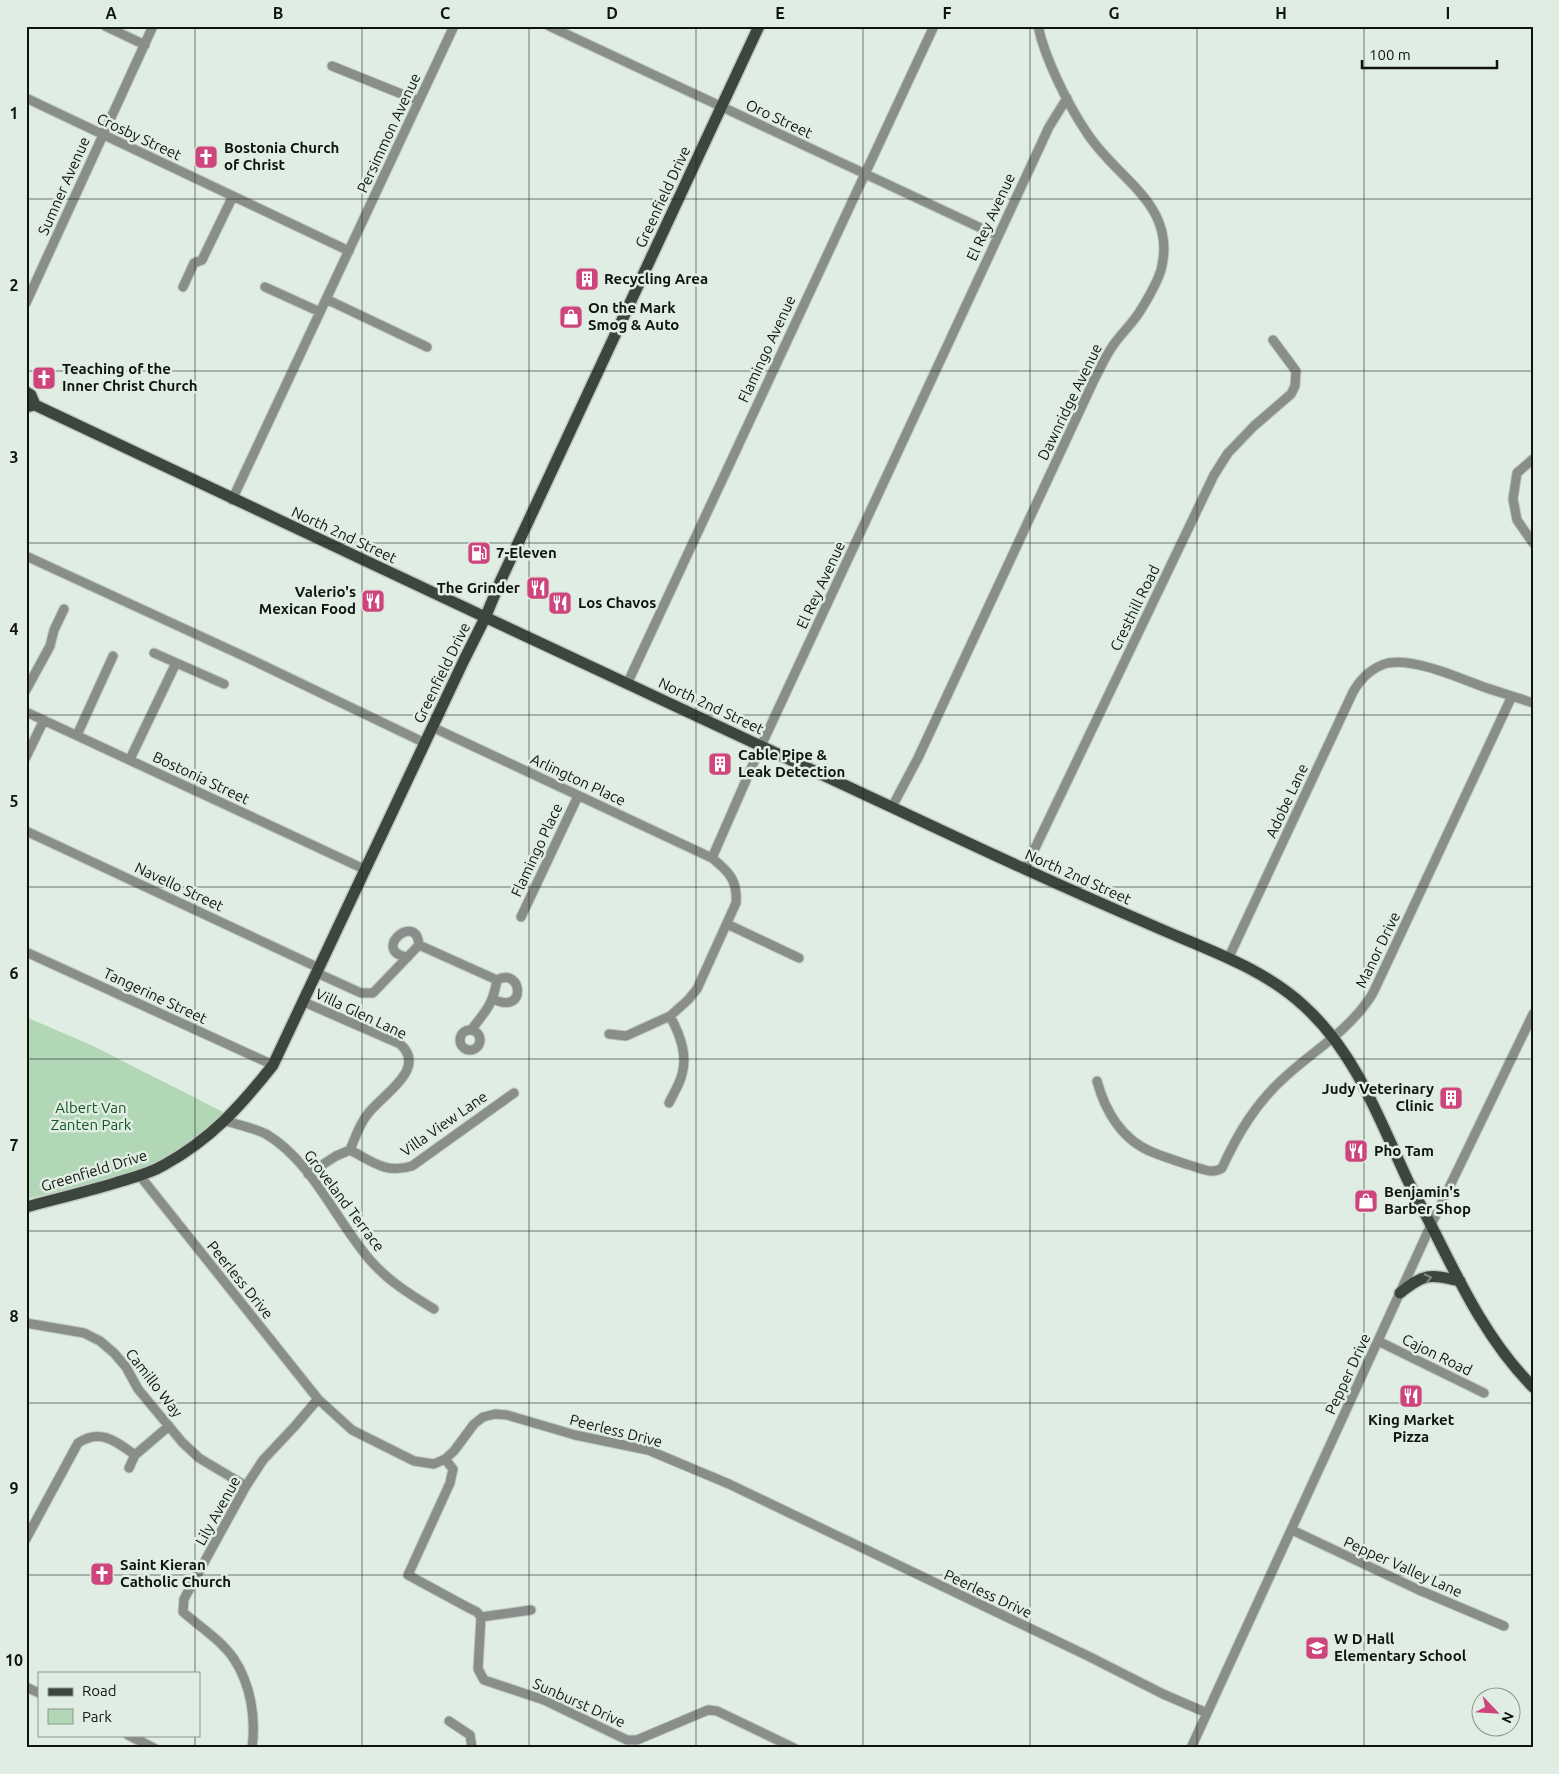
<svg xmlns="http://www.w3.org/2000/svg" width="1559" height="1774" font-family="Ubuntu,sans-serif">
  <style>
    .green { fill: #b2d7b7 }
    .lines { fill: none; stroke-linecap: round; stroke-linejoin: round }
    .minor-casing { stroke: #bfcac0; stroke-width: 11 }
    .major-casing { stroke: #bfcac0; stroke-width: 14 }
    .minor { stroke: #898e8a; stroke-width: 9 }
    .major { stroke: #3d463e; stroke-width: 11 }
    .oneway { stroke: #7e8980 }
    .grid { fill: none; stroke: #101410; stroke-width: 1; stroke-opacity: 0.55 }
    .labels { text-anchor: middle; stroke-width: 5; stroke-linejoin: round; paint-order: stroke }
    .street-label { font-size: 15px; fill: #101410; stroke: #e0ede2 }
    .poi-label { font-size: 15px; font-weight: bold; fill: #101410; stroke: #e0ede2; text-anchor: start }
    .park-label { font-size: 15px; fill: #155425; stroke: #e0ede2 }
    .neatline { fill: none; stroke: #101410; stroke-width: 2 }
    .grid-label { font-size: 16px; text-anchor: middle; font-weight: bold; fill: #101410 }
  </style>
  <rect width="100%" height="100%" fill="#e0ede2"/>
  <path class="green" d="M26,1017L93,1046L227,1114C206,1131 185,1148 160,1160C119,1181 71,1188 26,1199Z"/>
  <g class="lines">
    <g class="minor-casing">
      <path id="minor" d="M105,26L145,45
        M549,26L998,236
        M332,66L419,101
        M26,98L349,251
        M183,287L194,263L202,260L233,196
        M265,287L320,312
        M326,299L427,347
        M26,303L153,26
        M1533,459L1517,473L1513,499L1517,520L1533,543
        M232,500L454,26
        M26,556L250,659L425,743
        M154,653L224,684
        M627,684L934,26
        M26,690L50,646L54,630L64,609
        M26,712L364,869
        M432,727L712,858C728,871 738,880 736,903L697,989L688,1000L670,1016L626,1036L609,1034
        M77,735L113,656
        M26,757L44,720
        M130,759L176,663
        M892,807L918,758L1094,380C1100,369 1105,357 1112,347C1119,336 1129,327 1136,317C1144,306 1157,283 1161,270C1178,204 1117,180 1087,133C1068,105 1045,59 1038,26
        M26,831L319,968
        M712,858L761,746L1049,127L1067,98
        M1025,869L1214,475L1228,453L1254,426L1291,394L1295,386L1296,371L1273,340
        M521,917L578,796
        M727,924L799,958
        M26,952L273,1065
        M408,957C370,952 416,910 419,945
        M1228,959L1353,692C1361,678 1373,667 1388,663C1414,658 1457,677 1481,686C1498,692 1516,697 1533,703
        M317,973L361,993H373L419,945L497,980C493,1004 486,1011 471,1030
        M493,999C528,1016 522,966 497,980
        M304,1002L400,1044C429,1069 380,1096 367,1115C359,1125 355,1138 350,1150
        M460 1040a10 10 0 1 1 20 0a10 10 0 1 1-20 0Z
        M1097,1081C1105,1111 1122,1140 1152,1152C1164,1157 1177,1161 1189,1165C1200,1168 1212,1175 1222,1168C1238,1133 1256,1103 1285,1077C1312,1052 1345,1033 1367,1002C1373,995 1376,986 1380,978L1512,696
        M669,1103C673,1094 680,1084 682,1074C688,1054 679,1033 670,1016
        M226,1121C239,1125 254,1128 266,1134C312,1161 336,1221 370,1260C388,1281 411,1295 434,1309
        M308,1174L336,1156L350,1150C373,1162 386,1174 412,1166L514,1093
        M140,1176L318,1399L352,1430L414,1461L434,1464L445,1459L454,1451L474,1424L483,1417L495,1414L507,1415L575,1435L648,1450L729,1484L1088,1656L1163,1694L1207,1713
        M26,1323L84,1333L100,1341L114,1353L126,1367L138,1389L182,1442L199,1458L246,1486
        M1378,1341L1484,1393
        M445,1459L453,1469L450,1483L408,1575L467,1607L477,1612L481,1617
        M129,1468L135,1455L169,1426
        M1292,1530L1419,1590L1504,1626
        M26,1539L78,1443C101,1428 117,1442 135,1455
        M531,1610L481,1617L478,1669L484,1680L544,1700L627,1740H637L708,1710L717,1711L794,1748
        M26,1687L39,1693
        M449,1721L470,1735L472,1748
        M128,1735L154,1748
        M252,1748C256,1718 251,1685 234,1659C221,1640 200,1627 183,1612L184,1599L246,1486L263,1460L295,1426L318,1399
        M1191,1748L1431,1225L1533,1014"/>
    </g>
    <g class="major-casing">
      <path id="major" d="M26,392L31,395L35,405
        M26,407L35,405C343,551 653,696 962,840C1024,869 1086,897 1149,924C1202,948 1261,966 1304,1006C1356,1053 1379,1119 1408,1181C1418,1200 1428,1219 1438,1239C1464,1291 1491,1345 1533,1387
        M26,1207C56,1199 85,1192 115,1183C131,1178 149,1174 164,1165C211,1139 240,1107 273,1065L464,660L485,618L500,582L759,26
        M1400,1293C1425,1273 1429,1274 1460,1281"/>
    </g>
    <use href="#minor" class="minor"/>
    <use href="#major" class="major"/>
  </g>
  <defs><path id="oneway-chevron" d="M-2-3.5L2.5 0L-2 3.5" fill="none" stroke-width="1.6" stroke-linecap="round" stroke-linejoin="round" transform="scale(1.25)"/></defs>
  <use class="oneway" href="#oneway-chevron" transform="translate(1428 1278) rotate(-12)"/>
  <path class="grid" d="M195,26V1673M362,26V1748M529,26V1748M696,26V1748M863,26V1748M1030,26V1748M1197,26V1748M1364,26V1748M26,199H1533M26,371H1533M26,543H1533M26,715H1533M26,887H1533M26,1059H1533M26,1231H1533M26,1403H1533M26,1575H1533M195,1735V1748"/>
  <defs>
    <g id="church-square" transform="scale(1.25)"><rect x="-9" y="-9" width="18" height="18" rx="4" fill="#ce457e" stroke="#e0ede2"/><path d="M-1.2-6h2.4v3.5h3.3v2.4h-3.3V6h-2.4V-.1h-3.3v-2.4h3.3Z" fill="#fff"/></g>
    <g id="building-square" transform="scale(1.25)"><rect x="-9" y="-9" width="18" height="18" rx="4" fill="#ce457e" stroke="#e0ede2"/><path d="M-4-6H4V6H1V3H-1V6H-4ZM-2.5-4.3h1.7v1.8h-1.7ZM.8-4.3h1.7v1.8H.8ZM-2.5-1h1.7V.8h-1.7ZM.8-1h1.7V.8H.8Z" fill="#fff"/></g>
    <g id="shop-square" transform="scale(1.25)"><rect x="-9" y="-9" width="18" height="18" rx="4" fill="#ce457e" stroke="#e0ede2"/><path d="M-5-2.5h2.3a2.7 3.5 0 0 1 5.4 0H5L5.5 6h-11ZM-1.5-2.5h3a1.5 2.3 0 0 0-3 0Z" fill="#fff"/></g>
    <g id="fuel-square" transform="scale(1.25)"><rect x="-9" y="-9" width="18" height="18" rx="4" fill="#ce457e" stroke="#e0ede2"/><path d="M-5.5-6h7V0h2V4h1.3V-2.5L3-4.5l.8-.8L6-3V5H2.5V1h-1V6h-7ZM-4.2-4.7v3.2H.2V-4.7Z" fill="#fff"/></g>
    <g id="restaurant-square" transform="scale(1.25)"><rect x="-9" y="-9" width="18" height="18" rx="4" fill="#ce457e" stroke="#e0ede2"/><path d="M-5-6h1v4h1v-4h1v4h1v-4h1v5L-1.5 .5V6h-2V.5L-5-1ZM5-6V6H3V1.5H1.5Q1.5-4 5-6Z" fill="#fff"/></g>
    <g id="school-square" transform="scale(1.25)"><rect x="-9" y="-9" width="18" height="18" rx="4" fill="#ce457e" stroke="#e0ede2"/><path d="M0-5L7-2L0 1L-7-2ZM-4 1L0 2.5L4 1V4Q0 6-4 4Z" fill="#fff"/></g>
  </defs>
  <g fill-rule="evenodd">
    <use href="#church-square" x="206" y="157"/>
    <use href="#building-square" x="587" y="279"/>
    <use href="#shop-square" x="571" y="317"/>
    <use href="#church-square" x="44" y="378"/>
    <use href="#fuel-square" x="479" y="553"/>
    <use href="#restaurant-square" x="538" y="588"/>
    <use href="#restaurant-square" x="373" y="601"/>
    <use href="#restaurant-square" x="560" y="603"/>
    <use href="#building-square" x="720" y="764"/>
    <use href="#building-square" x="1451" y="1098"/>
    <use href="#restaurant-square" x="1356" y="1151"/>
    <use href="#shop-square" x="1366" y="1201"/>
    <use href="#restaurant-square" x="1411" y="1396"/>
    <use href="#church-square" x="102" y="1574"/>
    <use href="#school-square" x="1317" y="1648"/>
  </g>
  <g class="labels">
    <g class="street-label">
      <text transform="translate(779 119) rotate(25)" y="5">Oro Street</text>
      <text transform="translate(389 133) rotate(-65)" y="5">Persimmon Avenue</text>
      <text transform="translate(139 137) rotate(25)" y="5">Crosby Street</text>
      <text transform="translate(64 186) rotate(-66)" y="5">Sumner Avenue</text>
      <text transform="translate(663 197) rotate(-65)" y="5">Greenfield Drive</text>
      <text transform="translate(991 217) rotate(-65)" y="5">El Rey Avenue</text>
      <text transform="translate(767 349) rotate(-65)" y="5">Flamingo Avenue</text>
      <text transform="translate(1070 402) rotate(-64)" y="5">Dawnridge Avenue</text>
      <text transform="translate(344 535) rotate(25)" y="5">North 2nd Street</text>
      <text transform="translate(821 585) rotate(-65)" y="5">El Rey Avenue</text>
      <text transform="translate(1135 608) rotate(-64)" y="5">Cresthill Road</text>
      <text transform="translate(442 673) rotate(-64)" y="5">Greenfield Drive</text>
      <text transform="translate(711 706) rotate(25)" y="5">North 2nd Street</text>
      <text transform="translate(201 778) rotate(25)" y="5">Bostonia Street</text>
      <text transform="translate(578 780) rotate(25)" y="5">Arlington Place</text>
      <text transform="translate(1287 801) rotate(-65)" y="5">Adobe Lane</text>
      <text transform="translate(537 850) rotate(-65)" y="5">Flamingo Place</text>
      <text transform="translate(1078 877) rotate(24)" y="5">North 2nd Street</text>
      <text transform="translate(179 887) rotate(25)" y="5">Navello Street</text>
      <text transform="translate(1378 950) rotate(-64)" y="5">Manor Drive</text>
      <text transform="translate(155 996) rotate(25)" y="5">Tangerine Street</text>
      <text transform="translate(361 1014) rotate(25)" y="5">Villa Glen Lane</text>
      <text transform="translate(444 1124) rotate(-35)" y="5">Villa View Lane</text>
      <text transform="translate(94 1171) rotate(-17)" y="5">Greenfield Drive</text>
      <text transform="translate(344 1201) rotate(53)" y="5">Groveland Terrace</text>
      <text transform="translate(240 1280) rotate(51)" y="5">Peerless Drive</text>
      <text transform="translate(1437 1355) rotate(26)" y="5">Cajon Road</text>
      <text transform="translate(1348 1374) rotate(-65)" y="5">Pepper Drive</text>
      <text transform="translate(154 1383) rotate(52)" y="5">Camillo Way</text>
      <text transform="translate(616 1431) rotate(14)" y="5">Peerless Drive</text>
      <text transform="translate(218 1511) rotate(-61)" y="5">Lily Avenue</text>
      <text transform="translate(1403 1567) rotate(24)" y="5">Pepper Valley Lane</text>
      <text transform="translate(988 1594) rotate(25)" y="5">Peerless Drive</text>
      <text transform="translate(579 1703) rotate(24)" y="5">Sunburst Drive</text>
    </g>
    <g class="poi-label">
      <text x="224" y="153">Bostonia Church<tspan x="224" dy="17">of Christ</tspan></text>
      <text x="604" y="284">Recycling Area</text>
      <text x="588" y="313">On the Mark<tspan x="588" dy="17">Smog &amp; Auto</tspan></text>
      <text x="62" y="374">Teaching of the<tspan x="62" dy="17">Inner Christ Church</tspan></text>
      <text x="496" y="558">7-Eleven</text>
      <text x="520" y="593" text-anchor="end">The Grinder</text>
      <text x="356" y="597" text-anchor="end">Valerio's<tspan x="356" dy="17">Mexican Food</tspan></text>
      <text x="578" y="608">Los Chavos</text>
      <text x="738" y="760">Cable Pipe &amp;<tspan x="738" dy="17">Leak Detection</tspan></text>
      <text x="1434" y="1094" text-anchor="end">Judy Veterinary<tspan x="1434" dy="17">Clinic</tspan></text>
      <text x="1374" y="1156">Pho Tam</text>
      <text x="1384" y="1197">Benjamin's<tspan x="1384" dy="17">Barber Shop</tspan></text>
      <text x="1411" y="1425" text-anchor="middle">King Market<tspan x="1411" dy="17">Pizza</tspan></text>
      <text x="120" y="1570">Saint Kieran<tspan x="120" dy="17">Catholic Church</tspan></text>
      <text x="1334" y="1644">W D Hall<tspan x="1334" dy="17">Elementary School</tspan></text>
    </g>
    <g class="park-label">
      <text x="91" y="1113">Albert Van<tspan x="91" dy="17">Zanten Park</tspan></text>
    </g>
  </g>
  <rect width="1559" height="1774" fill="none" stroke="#e0ede2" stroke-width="55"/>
  <rect x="38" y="1672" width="162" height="65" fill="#e0ede2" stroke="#8d968e"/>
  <rect x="48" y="1688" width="25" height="8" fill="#3d463e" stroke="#8d968e"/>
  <text x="82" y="1696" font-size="15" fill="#101410">Road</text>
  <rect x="48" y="1709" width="25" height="15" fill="#b2d7b7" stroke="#8d968e"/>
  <text x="82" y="1722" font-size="15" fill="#101410">Park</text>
  <g transform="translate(1496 1712) rotate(115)"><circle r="24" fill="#e0ede2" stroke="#8d968e"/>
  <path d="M0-4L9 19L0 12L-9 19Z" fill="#ce457e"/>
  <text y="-8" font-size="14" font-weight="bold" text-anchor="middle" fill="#101410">N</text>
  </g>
  <path d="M1362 60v8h135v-8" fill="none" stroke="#101410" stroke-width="2.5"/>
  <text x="1369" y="60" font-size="15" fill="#101410" stroke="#e0ede2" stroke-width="4" paint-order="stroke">100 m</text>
  <rect x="28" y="28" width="1504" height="1718" class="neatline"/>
  <g class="grid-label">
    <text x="111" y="19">A</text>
    <text x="278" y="19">B</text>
    <text x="445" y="19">C</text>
    <text x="612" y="19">D</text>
    <text x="780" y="19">E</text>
    <text x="947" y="19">F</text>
    <text x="1114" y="19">G</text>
    <text x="1281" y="19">H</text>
    <text x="1448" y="19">I</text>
    <text x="14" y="119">1</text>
    <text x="14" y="291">2</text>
    <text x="14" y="463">3</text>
    <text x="14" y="635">4</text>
    <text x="14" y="807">5</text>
    <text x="14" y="979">6</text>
    <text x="14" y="1151">7</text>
    <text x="14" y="1322">8</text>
    <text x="14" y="1494">9</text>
    <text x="14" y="1666">10</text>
  </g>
</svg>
